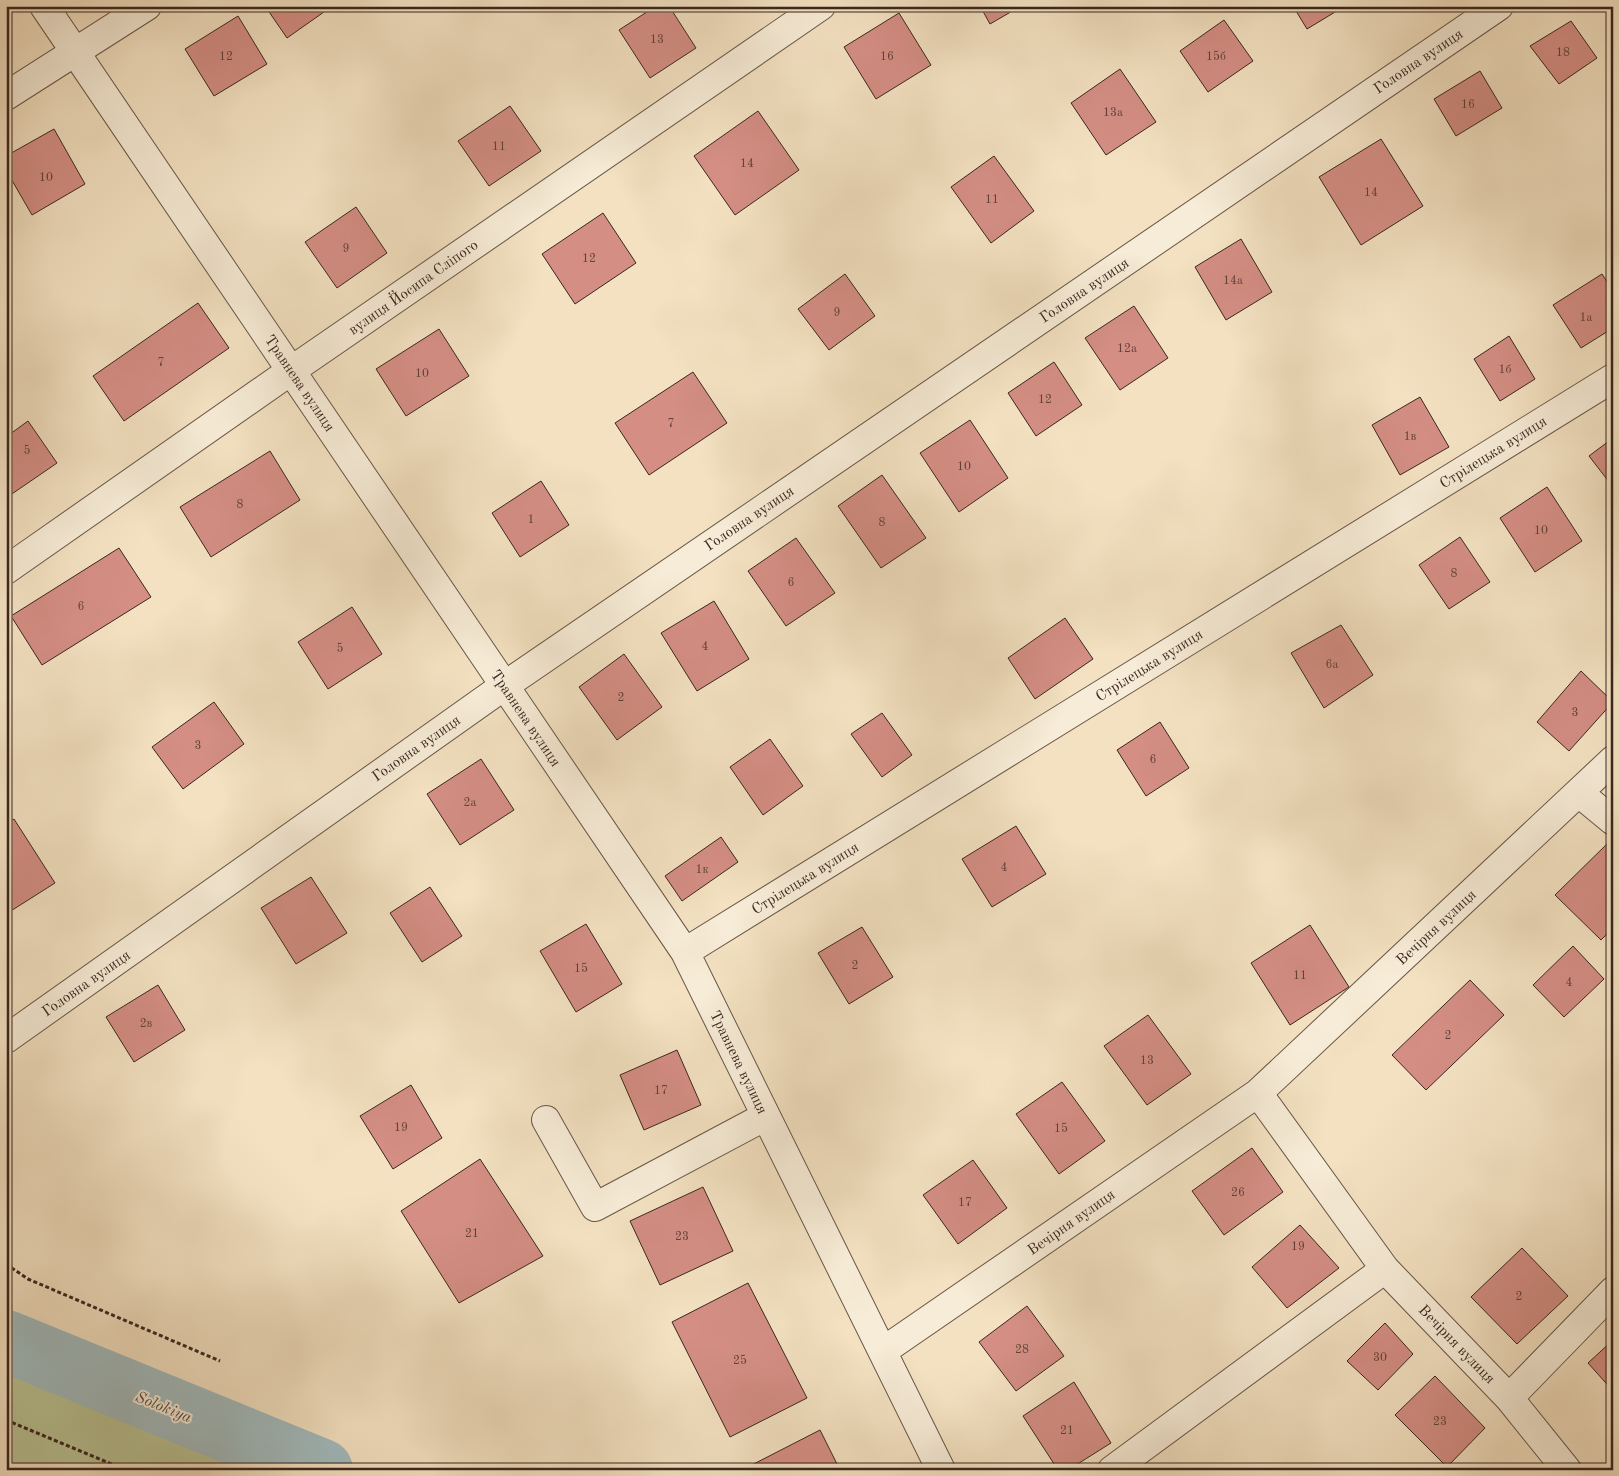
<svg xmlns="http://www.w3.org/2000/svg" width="1619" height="1476" font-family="'Old Standard TT',serif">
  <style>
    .green { fill: #b9c394; stroke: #79755a }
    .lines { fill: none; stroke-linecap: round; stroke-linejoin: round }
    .river { stroke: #a1bbbe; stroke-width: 62 }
    .building { fill: #d48e84; stroke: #392720 }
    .minor-casing { stroke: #685648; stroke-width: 30 }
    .path { stroke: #392720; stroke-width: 3; stroke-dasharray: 4 2.5; stroke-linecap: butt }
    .minor { stroke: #f7ecd7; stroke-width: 28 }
    .labels { text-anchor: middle; stroke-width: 4; stroke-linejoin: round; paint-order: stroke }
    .number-label { font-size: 12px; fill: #604139 }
    .street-label { font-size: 15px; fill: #392720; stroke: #f7ecd7 }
    .water-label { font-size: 16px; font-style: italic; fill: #534c48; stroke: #f7ecd7 }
  </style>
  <rect width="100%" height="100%" fill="#f3e1c1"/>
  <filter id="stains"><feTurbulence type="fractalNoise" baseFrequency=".004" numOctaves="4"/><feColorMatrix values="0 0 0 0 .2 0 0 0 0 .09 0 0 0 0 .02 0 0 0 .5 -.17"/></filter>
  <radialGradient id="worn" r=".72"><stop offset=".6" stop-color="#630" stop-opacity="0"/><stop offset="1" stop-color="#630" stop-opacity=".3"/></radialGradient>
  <path class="green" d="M6,1370L267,1470H6Z"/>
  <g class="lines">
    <path class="river" d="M6,1341L322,1470"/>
  </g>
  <path class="building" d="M265,6H330L331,7L287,38Z
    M656,6H669L696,48L650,78L619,30Z
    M980,6H1021L990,24Z
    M1293,6H1345L1307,29Z
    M899,13L931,65L876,99L844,47Z
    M238,16L267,64L214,96L185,49Z
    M1224,20L1253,61L1208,92L1180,51Z
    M1571,21L1597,58L1559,84L1530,46Z
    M1120,69L1156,122L1106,155L1071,103Z
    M1480,71L1502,108L1456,136L1434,99Z
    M510,106L541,151L489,186L458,141Z
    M758,111L799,170L735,215L694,156Z
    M54,129L85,184L32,215L6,170V156Z
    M1381,139L1423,206L1361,245L1319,177Z
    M994,156L1034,211L991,243L951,187Z
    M356,207L387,253L337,288L305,242Z
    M603,213L636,263L575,304L542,254Z
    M1241,239L1272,292L1226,320L1195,267Z
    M845,274L875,316L829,350L798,309Z
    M1602,274L1613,291V328L1581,348L1553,305Z
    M198,303L229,348L124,421L93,376Z
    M1134,306L1168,358L1120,390L1085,338Z
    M439,329L469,376L406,416L376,369Z
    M1509,336L1535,379L1500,401L1474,359Z
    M1054,362L1082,405L1036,436L1008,393Z
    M693,372L727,423L649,475L615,423Z
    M1420,397L1449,447L1400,475L1372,425Z
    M970,420L1008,478L959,512L920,453Z
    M28,421L57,463L6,498V437Z
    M1613,438V487L1589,456Z
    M270,451L300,500L211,557L180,507Z
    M882,475L926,538L881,568L838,506Z
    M541,481L569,525L520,557L492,513Z
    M1547,487L1582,541L1535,572L1500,518Z
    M1460,537L1490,582L1449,609L1419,565Z
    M796,538L835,593L786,626L748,571Z
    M119,548L151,597L42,665L11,616Z
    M714,601L749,659L697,691L661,633Z
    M352,607L382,654L328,689L298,642Z
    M1065,618L1093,659L1035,699L1008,658Z
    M1341,625L1373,675L1324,708L1291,653Z
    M624,654L662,707L617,740L579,687Z
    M1581,671L1613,702L1569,751L1537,722Z
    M214,702L244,744L183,789L152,747Z
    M882,713L912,755L882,777L851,734Z
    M1160,722L1189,768L1146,796L1117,750Z
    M770,739L803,786L763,815L730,767Z
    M481,759L514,810L460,845L427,794Z
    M14,819L55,883L6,914V824Z
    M1016,826L1046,874L992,907L962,859Z
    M721,837L738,862L682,901L665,876Z
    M1610,841L1613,844V928L1601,940L1555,895Z
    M311,877L347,933L296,964L261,908Z
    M430,887L462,936L422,962L390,913Z
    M586,924L622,984L576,1012L540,951Z
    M1310,925L1349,987L1290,1025L1251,963Z
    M862,927L893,977L849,1004L818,953Z
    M1573,946L1604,979L1564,1017L1533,985Z
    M1470,980L1504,1015L1426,1090L1392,1055Z
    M158,985L185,1030L134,1062L106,1017Z
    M1148,1015L1191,1074L1147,1105L1104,1046Z
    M677,1050L701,1105L644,1130L620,1075Z
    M1062,1082L1105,1141L1059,1174L1016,1114Z
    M411,1085L442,1138L393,1169L360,1116Z
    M1252,1148L1283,1192L1224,1235L1192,1191Z
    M480,1159L543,1256L459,1303L401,1211Z
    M973,1160L1007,1208L958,1244L923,1195Z
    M703,1187L733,1251L660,1285L630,1221Z
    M1300,1225L1339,1268L1287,1308L1252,1267Z
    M1522,1248L1568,1296L1517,1344L1471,1297Z
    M748,1283L807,1398L730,1437L672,1322Z
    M1027,1306L1064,1356L1016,1391L979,1342Z
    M1385,1323L1413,1354L1378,1390L1347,1361Z
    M1613,1340V1391L1588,1363Z
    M1435,1376L1485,1428L1447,1467L1395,1415Z
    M1074,1382L1111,1443L1068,1470H1058L1023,1416Z
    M820,1430L840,1470H742Z"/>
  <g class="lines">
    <g class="minor-casing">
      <path id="minor" d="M44,6L685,952L941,1470
        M6,96L147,6
        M6,570L292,370L821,6
        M1579,793L1613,821
        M685,952L1613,378
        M6,1039L504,686L1499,6
        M1258,1093L1385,1269L1509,1398L1567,1470
        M546,1120L595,1207L766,1116
        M883,1351L1258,1093L1613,760
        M1509,1398L1613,1291
        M1112,1470L1385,1269"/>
    </g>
    <path class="path" d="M6,1264L28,1279L220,1361
      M6,1420L126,1470"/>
    <use href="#minor" class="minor"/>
  </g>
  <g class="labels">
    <g class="number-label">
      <text x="657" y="43">13</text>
      <text x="1563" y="56">18</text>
      <text x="226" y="60">12</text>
      <text x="887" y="60">16</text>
      <text x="1216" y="60">15б</text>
      <text x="1468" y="108">16</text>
      <text x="1113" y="116">13а</text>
      <text x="499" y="150">11</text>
      <text x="747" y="167">14</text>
      <text x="46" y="181">10</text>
      <text x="1371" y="196">14</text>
      <text x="992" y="203">11</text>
      <text x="346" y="252">9</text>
      <text x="589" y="262">12</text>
      <text x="1233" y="284">14а</text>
      <text x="837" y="316">9</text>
      <text x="1586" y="321">1а</text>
      <text x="1127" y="352">12а</text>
      <text x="161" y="366">7</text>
      <text x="1505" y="373">1б</text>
      <text x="422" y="377">10</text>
      <text x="1045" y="403">12</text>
      <text x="671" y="427">7</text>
      <text x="1410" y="440">1в</text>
      <text x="27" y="454">5</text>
      <text x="964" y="470">10</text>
      <text x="240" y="508">8</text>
      <text x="531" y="523">1</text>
      <text x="882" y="526">8</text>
      <text x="1541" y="534">10</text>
      <text x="1454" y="577">8</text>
      <text x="791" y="586">6</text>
      <text x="81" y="610">6</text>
      <text x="705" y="650">4</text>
      <text x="340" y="652">5</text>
      <text x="1332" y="668">6а</text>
      <text x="621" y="701">2</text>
      <text x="1575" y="716">3</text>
      <text x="198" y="749">3</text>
      <text x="1153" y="763">6</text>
      <text x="470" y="806">2а</text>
      <text x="1004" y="871">4</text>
      <text x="702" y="873">1к</text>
      <text x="855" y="969">2</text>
      <text x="581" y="972">15</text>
      <text x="1300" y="979">11</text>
      <text x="1569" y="986">4</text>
      <text x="146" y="1027">2в</text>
      <text x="1448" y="1039">2</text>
      <text x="1147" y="1064">13</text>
      <text x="661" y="1094">17</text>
      <text x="401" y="1131">19</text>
      <text x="1061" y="1132">15</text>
      <text x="1238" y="1196">26</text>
      <text x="965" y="1206">17</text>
      <text x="472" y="1237">21</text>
      <text x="682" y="1240">23</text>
      <text x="1298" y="1250">19</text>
      <text x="1519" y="1300">2</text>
      <text x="1022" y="1353">28</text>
      <text x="1380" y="1361">30</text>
      <text x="740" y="1364">25</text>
      <text x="1440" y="1425">23</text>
      <text x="1067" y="1434">21</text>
    </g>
    <g class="street-label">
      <text transform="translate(1418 61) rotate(-34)" y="5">Головна вулиця</text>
      <text transform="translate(413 287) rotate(-35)" y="5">вулиця Йосипа Сліпого</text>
      <text transform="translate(1084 290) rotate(-34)" y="5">Головна вулиця</text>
      <text transform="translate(300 383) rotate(56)" y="5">Травнева вулиця</text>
      <text transform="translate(1493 452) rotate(-32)" y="5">Стрілецька вулиця</text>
      <text transform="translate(749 518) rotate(-34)" y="5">Головна вулиця</text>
      <text transform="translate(1149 665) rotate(-32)" y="5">Стрілецька вулиця</text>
      <text transform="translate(526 718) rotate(56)" y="5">Травнева вулиця</text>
      <text transform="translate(416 748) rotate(-35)" y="5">Головна вулиця</text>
      <text transform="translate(805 878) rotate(-32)" y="5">Стрілецька вулиця</text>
      <text transform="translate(1436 927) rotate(-43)" y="5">Вечірня вулиця</text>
      <text transform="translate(86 983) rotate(-35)" y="5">Головна вулиця</text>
      <text transform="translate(739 1062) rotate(64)" y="5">Травнева вулиця</text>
      <text transform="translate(1071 1222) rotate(-35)" y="5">Вечірня вулиця</text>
      <text transform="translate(1457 1344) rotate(46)" y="5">Вечірня вулиця</text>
    </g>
    <g class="water-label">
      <text transform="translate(164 1406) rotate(22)" y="6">Solokiya</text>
    </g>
  </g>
  <rect width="1619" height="1476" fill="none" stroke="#f3e1c1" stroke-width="25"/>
  <rect x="8" y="8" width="1604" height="1461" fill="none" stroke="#392720" stroke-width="2.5"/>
  <rect x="12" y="12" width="1594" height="1451" fill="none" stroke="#392720"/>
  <rect width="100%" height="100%" filter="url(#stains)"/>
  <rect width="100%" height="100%" fill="url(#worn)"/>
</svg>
